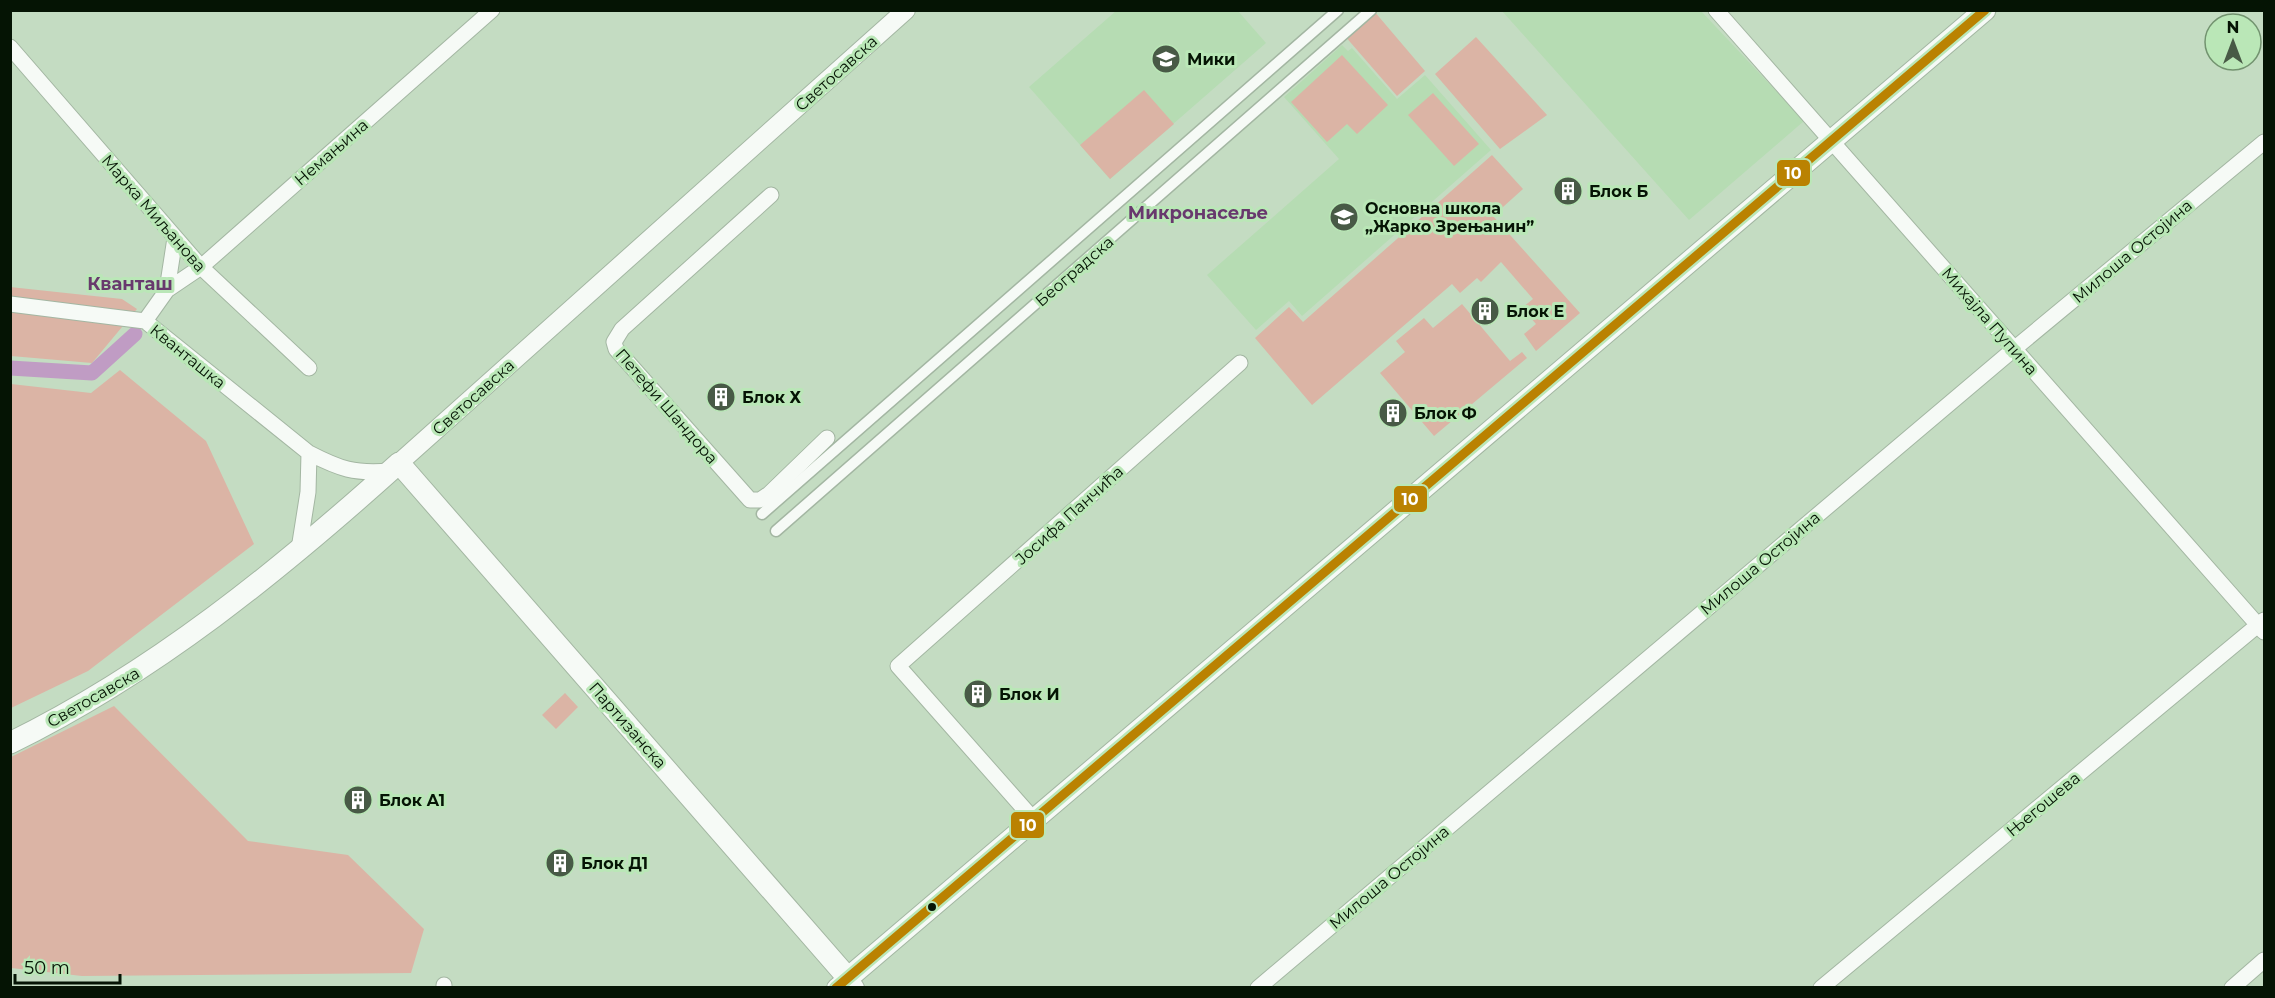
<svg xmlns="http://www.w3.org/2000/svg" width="2275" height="998" font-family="Montserrat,sans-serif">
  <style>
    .built { fill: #b6dcb3 }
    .green { fill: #dbb4a5 }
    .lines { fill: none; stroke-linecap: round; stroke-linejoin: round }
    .canal { stroke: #c09cc4; stroke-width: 15 }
    .pedestrian-casing { stroke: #a3b6a2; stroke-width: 13 }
    .minor-casing { stroke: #a3b6a2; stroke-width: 17 }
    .tertiary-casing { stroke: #a3b6a2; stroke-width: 20 }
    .secondary-casing { stroke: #a3b6a2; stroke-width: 23 }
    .pedestrian { stroke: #f6faf6; stroke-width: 10 }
    .minor { stroke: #f6faf6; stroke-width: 15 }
    .tertiary { stroke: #f6faf6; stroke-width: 18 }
    .secondary { stroke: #f6faf6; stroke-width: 21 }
    .bus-1-casing { stroke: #bae7b7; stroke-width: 14 }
    .bus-1 { stroke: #ba8201; stroke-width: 9 }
    .bus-dot { fill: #051404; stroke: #bae7b7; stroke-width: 2 }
    .labels { text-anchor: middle; stroke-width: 6; stroke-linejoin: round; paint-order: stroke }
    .poi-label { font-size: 16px; font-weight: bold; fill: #051404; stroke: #bae7b7; text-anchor: start }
    .street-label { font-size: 16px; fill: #051404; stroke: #bae7b7 }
    .neighbourhood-label { font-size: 18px; font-weight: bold; fill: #68396d; stroke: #bae7b7 }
    .line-badge { stroke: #bae7b7; stroke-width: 2 }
    .badge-label { font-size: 16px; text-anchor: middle; font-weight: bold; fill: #fff }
  </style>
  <rect width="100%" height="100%" fill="#c4dcc2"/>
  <path class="built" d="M1116,11H1238L1266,43L1110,179L1029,87Z
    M1502,11H1701L1804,121L1689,220Z
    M1342,45L1348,51L1352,48L1397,99L1425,75L1491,150L1302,316L1289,301L1256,330L1207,275L1339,159L1284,97Z"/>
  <path class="green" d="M1374,11L1425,71L1397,96L1344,35Z
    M1476,37L1547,115L1500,149L1435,74Z
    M1342,55L1388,105L1357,134L1347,124L1327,142L1291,102Z
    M1144,90L1174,124L1110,179L1080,145Z
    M1433,93L1479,144L1454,166L1408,115Z
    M1492,155L1523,189L1493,216L1580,313L1536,351L1524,334L1536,324L1522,308L1533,299L1501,262L1481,282L1477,278L1460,293L1452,284L1312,405L1255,338L1289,307L1303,322Z
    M10,287L122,299L137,309L92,363L11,356Z
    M1462,304L1510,361L1522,352L1527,358L1434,436L1380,373L1405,352L1396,341L1424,318L1433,328Z
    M120,370L206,441L254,544L88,671L11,708V384L91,393Z
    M565,693L578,707L556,729L542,715Z
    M114,706L248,841L348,855L424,929L411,973L82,976L11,968V757Z"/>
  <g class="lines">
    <path class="canal" d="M10,368L92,373L135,334"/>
    <g class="pedestrian-casing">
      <path id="pedestrian" d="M762,514L1338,10
        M776,531L1371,10"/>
    </g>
    <g class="minor-casing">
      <path id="minor" d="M1716,10L2264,632
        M10,47L201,267L309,368
        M771,195L622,329L614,342L616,349L750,500H760L769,494L827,438
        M167,290L175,238
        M10,304L145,321L309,453C340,469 354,474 390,471
        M145,321L167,290L201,267L492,10
        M299,549L308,492L309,453
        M1034,820L898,666L1240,363
        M444,985V988
        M1258,988L2014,349L2264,142
        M1821,988L2264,620
        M2232,988L2264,960"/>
    </g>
    <g class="tertiary-casing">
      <path id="tertiary" d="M399,463L906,10
        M836,988L848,978L855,988"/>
    </g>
    <g class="secondary-casing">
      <path id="secondary" d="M10,743C155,672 280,570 399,463L848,978L1985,10"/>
    </g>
    <use href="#pedestrian" class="pedestrian"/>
    <use href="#minor" class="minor"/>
    <use href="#tertiary" class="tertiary"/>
    <use href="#secondary" class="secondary"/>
    <g class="bus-1-casing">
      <path id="bus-1" d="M836,988L1985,10"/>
    </g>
    <use href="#bus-1" class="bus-1"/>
  </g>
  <defs>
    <g id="school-disc" transform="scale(1.5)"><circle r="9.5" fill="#485a46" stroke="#bae7b7"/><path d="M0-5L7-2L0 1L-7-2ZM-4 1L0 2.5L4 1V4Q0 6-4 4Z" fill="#fff"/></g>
    <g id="building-disc" transform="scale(1.5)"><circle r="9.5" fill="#485a46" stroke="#bae7b7"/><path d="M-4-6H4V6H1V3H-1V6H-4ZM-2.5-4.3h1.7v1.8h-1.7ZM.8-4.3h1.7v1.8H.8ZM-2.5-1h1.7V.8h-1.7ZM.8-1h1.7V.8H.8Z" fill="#fff"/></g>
  </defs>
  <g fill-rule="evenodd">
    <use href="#school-disc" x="1166" y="59"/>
    <use href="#building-disc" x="1568" y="191"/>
    <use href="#school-disc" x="1344" y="217"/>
    <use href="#building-disc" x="1485" y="311"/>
    <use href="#building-disc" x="721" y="397"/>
    <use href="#building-disc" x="1393" y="413"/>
    <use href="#building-disc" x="978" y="694"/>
    <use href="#building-disc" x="358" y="800"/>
    <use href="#building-disc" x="560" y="863"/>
  </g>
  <circle class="bus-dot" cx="932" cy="907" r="5"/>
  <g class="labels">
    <g class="poi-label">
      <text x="1187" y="65">Мики</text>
      <text x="1589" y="197">Блок Б</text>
      <text x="1365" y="214">Основна школа<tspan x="1365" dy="18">„Жарко Зрењанин”</tspan></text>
      <text x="1506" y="317">Блок Е</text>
      <text x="742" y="403">Блок Х</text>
      <text x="1414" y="419">Блок Ф</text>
      <text x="999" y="700">Блок И</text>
      <text x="379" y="806">Блок А1</text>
      <text x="581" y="869">Блок Д1</text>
    </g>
    <g class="street-label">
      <text transform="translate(836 73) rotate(-42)" y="6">Светосавска</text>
      <text transform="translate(331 152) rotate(-41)" y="6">Немањина</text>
      <text transform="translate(154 213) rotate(49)" y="6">Марка Миљанова</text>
      <text transform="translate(2132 251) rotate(-40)" y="6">Милоша Остојина</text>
      <text transform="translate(1074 271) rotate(-41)" y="6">Београдска</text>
      <text transform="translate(1990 321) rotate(49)" y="6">Михајла Пупина</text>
      <text transform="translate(188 356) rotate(39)" y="6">Кванташка</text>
      <text transform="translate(473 397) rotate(-42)" y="6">Светосавска</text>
      <text transform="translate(667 406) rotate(49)" y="6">Петефи Шандора</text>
      <text transform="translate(1069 515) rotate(-42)" y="6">Јосифа Панчића</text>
      <text transform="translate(1760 563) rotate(-40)" y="6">Милоша Остојина</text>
      <text transform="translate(93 697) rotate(-30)" y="6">Светосавска</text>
      <text transform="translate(628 725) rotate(49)" y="6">Партизанска</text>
      <text transform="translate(2043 804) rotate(-40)" y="6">Његошева</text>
      <text transform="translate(1389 877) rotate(-40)" y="6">Милоша Остојина</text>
    </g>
    <g class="neighbourhood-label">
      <text x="1198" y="219">Микронасеље</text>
      <text x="130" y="290">Кванташ</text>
    </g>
  </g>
  <g class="line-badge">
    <rect x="1776" y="159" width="35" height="28" rx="6" fill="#ba8201"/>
    <rect x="1393" y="485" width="35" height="28" rx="6" fill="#ba8201"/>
    <rect x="1010" y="811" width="35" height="28" rx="6" fill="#ba8201"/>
  </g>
  <g class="badge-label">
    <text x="1793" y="179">10</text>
    <text x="1410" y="505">10</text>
    <text x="1028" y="831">10</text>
  </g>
  <rect width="2275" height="998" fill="none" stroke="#051404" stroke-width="24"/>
  <g transform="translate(2233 42)"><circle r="28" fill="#bae7b7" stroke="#72936f" stroke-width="1.5"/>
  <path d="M0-4.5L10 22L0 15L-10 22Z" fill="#485a46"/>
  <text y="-9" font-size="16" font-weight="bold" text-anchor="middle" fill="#051404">N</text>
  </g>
  <path d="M15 974v9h105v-9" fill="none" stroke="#051404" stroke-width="3"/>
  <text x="24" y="974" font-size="18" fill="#051404" stroke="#bae7b7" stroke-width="4.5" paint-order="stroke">50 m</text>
</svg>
